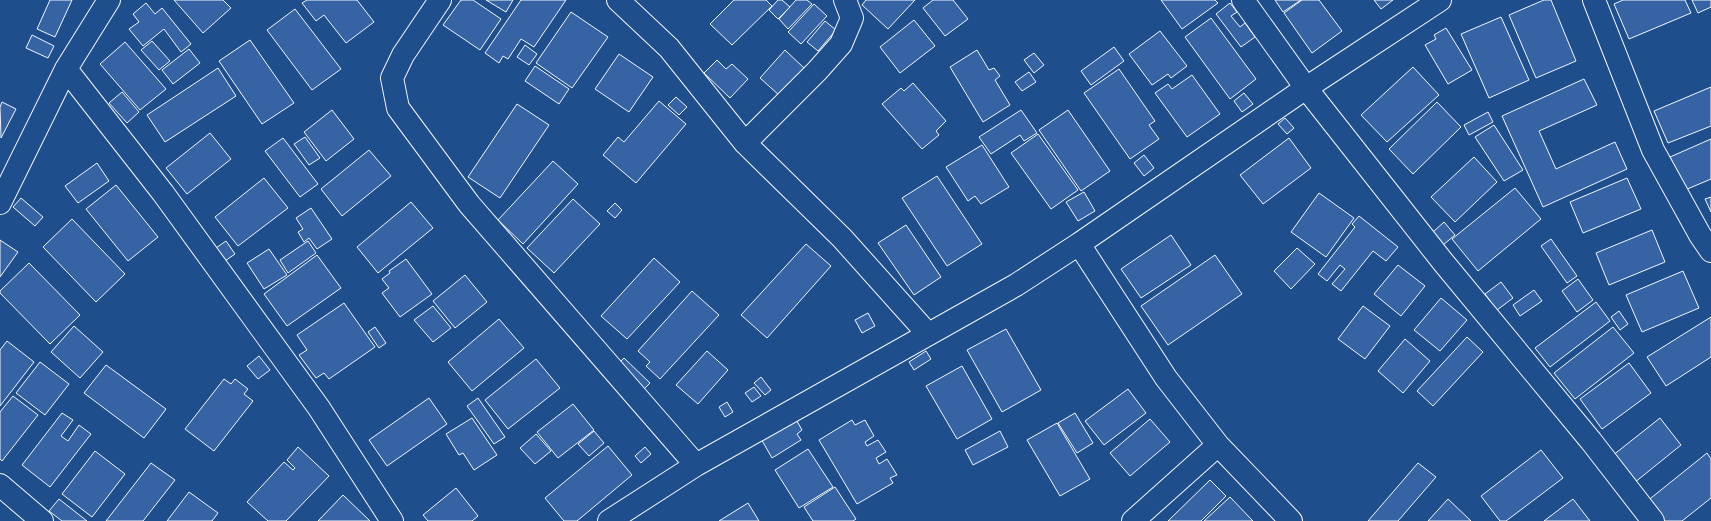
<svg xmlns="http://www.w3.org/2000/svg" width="1711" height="521" font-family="Overpass,sans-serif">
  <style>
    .building { fill: #3563a3; stroke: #f2f6ff }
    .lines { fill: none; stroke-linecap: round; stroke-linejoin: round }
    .minor-casing { stroke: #f2f6ff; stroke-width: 24 }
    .minor { stroke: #1f4e8c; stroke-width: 22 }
  </style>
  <rect width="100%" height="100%" fill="#1f4e8c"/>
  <path class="building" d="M50,0H72L55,37L37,29Z
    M174,0H223L231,8L203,33Z
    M307,0H357L374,22L346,43L324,15L316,21L302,3Z
    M461,0H473L501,19L480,50L443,25Z
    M486,0H513L506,12Z
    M521,0H566L534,47L521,39L508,59L503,56L499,63L485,53Z
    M734,0H766L772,6L732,45L710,24Z
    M778,0H782L790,7L778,19L769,10Z
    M796,0H807L812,4L788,29L779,19Z
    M866,0H915L888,29L862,5Z
    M933,0H953L968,19L945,36L923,8Z
    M1161,0H1215L1218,3L1182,29Z
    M1275,0H1301L1283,12Z
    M1302,0H1319L1342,31L1312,53L1284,13Z
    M1374,0H1393L1381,9Z
    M1544,0H1551L1576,61L1536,78L1509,15Z
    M1623,0H1685L1691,13L1629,39L1614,4Z
    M1692,0H1711V7L1698,13Z
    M146,3L155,14L162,8L191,44L181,52L164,29L143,46L129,29L139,22L133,14Z
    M1230,3L1237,12L1231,16L1240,27L1245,23L1255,37L1241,47L1216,14Z
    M814,4L827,16L801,44L788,32Z
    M295,9L341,69L312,90L267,30Z
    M571,12L608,37L572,88L536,63Z
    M1501,17L1529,80L1489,98L1461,34Z
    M1211,18L1256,79L1230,99L1185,37Z
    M914,20L935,46L900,73L880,47Z
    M825,21L836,30L818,51L807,42Z
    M1446,28L1472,70L1448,84L1425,45L1436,39L1434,35Z
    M1160,31L1187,66L1171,78L1168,74L1152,85L1129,54Z
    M32,35L54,46L48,58L26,48Z
    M250,40L294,103L262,124L219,61Z
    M152,41L170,61L159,70L141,50Z
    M125,42L166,89L140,110L100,64Z
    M525,45L537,54L529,65L517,57Z
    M1114,47L1124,61L1091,85L1081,71Z
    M189,49L200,63L173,84L162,70Z
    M785,50L805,69L780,96L760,78Z
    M977,50L989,70L994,68L1000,76L995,80L1010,105L983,122L950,67Z
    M1034,53L1044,65L1034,73L1024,60Z
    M619,54L653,77L629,112L595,89Z
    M717,60L726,69L732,64L748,79L730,98L704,73Z
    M535,66L569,89L559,104L525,81Z
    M1413,67L1439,95L1387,142L1361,115Z
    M218,68L236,96L165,142L147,115Z
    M1119,69L1155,121L1149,125L1159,139L1130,159L1084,93Z
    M1029,72L1036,82L1022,91L1015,82Z
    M1192,75L1220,114L1187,137L1155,93L1168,84L1172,89Z
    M1584,79L1597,105L1539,131L1556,169L1615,142L1627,169L1543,207L1502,116Z
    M913,83L946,121L936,131L939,135L922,149L882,104L901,88L904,91Z
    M1711,87V126L1668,143L1654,111Z
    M122,92L139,112L127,123L109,103Z
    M1244,93L1253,104L1242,112L1234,101Z
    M676,97L687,107L679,115L668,105Z
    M659,101L686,124L636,183L603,155L618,137L624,142Z
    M2,102L16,109L1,138L0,107Z
    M1437,102L1461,127L1413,174L1389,149Z
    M517,104L549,125L500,198L468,177Z
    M332,110L354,139L326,161L304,132Z
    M1021,110L1037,133L1024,141L1020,135L991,154L979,137Z
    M1068,110L1110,171L1081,191L1039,130Z
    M1488,112L1493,122L1469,135L1464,125Z
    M1285,118L1294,128L1287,134L1278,124Z
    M1494,125L1523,170L1504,181L1475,137Z
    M210,133L231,159L187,194L166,168Z
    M1038,134L1078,190L1051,209L1011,153Z
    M305,137L320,158L309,165L294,144Z
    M283,138L318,184L300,197L265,151Z
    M1289,138L1311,168L1263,204L1240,175Z
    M1711,139V179L1685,190L1670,157Z
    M982,145L1009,187L981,204L975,196L968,201L946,167Z
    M369,150L391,176L342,216L321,189Z
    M1144,155L1154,168L1144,176L1134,163Z
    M1474,157L1497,182L1455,222L1431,197Z
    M553,161L578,184L523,244L498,220Z
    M97,163L109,181L78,203L65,186Z
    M937,176L982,244L947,266L902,198Z
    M264,178L288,208L238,246L215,217Z
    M1627,178L1641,209L1583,233L1570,202Z
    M116,185L158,237L128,261L86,209Z
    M1515,188L1541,219L1478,271L1452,239Z
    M1084,192L1095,211L1078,221L1066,202Z
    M1319,193L1354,218L1326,257L1291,232Z
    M1711,197V212L1705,199Z
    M21,198L43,217L35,226L13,207Z
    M573,199L600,224L554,273L527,248Z
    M411,202L433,228L378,273L357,247Z
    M615,203L622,210L615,218L607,211Z
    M311,208L332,239L317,249L309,238L304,242L298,232L303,229L296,218Z
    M1359,216L1398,247L1386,261L1373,251L1341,291L1332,284L1345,269L1340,265L1327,281L1318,274L1355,227L1352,224Z
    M72,219L125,274L96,302L43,247Z
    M1444,222L1455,235L1443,245L1433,232Z
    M906,225L941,277L914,295L878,243Z
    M1652,230L1665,262L1609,285L1596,253Z
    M1171,235L1191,265L1141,298L1121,269Z
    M1551,239L1577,276L1567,283L1541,246Z
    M0,240L18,252L0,277Z
    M226,241L235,254L225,261L216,248Z
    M308,241L316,253L288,273L280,260Z
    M806,244L831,266L767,338L741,315Z
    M1297,248L1315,264L1291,289L1274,271Z
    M269,249L287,275L264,289L247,263Z
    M317,255L341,288L287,326L264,294Z
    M1215,255L1242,294L1168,345L1141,306Z
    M654,258L680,282L627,339L601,316Z
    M406,259L432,294L400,317L382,293L389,288L382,279L390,273L389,271Z
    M29,263L80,315L50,344L0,293V291Z
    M1398,265L1425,286L1401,316L1374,294Z
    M1683,271L1699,308L1642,332L1626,295Z
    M465,275L487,302L455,328L433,301Z
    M1578,279L1593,300L1577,312L1562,291Z
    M1501,282L1513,298L1497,310L1485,294Z
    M1534,290L1542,301L1520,316L1513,305Z
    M692,291L719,315L660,379L646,366L650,362L638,351Z
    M1441,298L1467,320L1440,351L1414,330Z
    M1596,302L1610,321L1550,367L1535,348Z
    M344,303L375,347L329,379L324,373L316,378L299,355L307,350L297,335Z
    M433,306L451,328L433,342L414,320Z
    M1363,306L1390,326L1365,359L1338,339Z
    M1619,311L1628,324L1620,330L1611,317Z
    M868,313L875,326L862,333L855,320Z
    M1711,317V357L1666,386L1647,357Z
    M499,319L524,348L472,391L448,362Z
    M74,326L103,352L80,378L51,352Z
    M375,327L386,343L379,348L368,332Z
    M1613,327L1634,353L1575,399L1554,373Z
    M1006,329L1041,390L1002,412L967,350Z
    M1467,337L1483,352L1433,406L1417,391Z
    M1405,339L1430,361L1403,393L1378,371Z
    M7,341L34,362L0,406V350Z
    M707,351L728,370L698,404L676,385Z
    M926,351L931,359L914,370L909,362Z
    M259,356L270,370L258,379L247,366Z
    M624,358L650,383L640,393L614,368Z
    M536,359L560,388L508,429L485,400Z
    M40,362L69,384L45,415L16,393Z
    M1629,363L1651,393L1602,429L1580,399Z
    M106,365L166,409L144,438L84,393Z
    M962,366L992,419L957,439L926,386Z
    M761,377L771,390L765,395L754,383Z
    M224,379L231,384L235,379L248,389L244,394L253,401L214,451L185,429Z
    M754,387L761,396L752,402L745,393Z
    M1128,389L1146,413L1104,445L1085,421Z
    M13,396L38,415L2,461L0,459V412Z
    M429,398L447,424L387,466L369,440Z
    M478,398L505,437L494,444L467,406Z
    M727,402L733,412L725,417L719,407Z
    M573,404L594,430L558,458L537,432Z
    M62,413L73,420L61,436L68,441L79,425L91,434L50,487L22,465Z
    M1075,413L1093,443L1077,453L1058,423Z
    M794,416L802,430L797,434L801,440L772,458L760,437Z
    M472,418L497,455L474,470L463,453L459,455L446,434Z
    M1660,418L1681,445L1634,483L1612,456Z
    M1150,419L1170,442L1130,476L1110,453Z
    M852,420L855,425L865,420L874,436L865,442L867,446L878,440L886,452L876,458L879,464L887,459L897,475L890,478L893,483L857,504L819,440Z
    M1057,423L1090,479L1060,496L1027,440Z
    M594,431L604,443L589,456L578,444Z
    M1000,431L1008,447L973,465L965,450Z
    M536,434L551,451L535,464L520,448Z
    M608,446L632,475L577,521H564L545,498Z
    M298,447L329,476L286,521H268L247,502L284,462L293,470L295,468L287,460Z
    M645,447L651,454L641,463L635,456Z
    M808,449L833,487L799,508L775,470Z
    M1541,450L1563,478L1506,521H1500L1481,496Z
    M95,451L125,474L92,517L62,494Z
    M1707,453L1711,459V498L1682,521H1661L1646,502Z
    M151,463L175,480L143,521H106Z
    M1418,463L1436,477L1398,521H1368Z
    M1210,480L1226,496L1201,521H1168Z
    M835,487L856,519L853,521H813L804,507Z
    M456,488L478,516L472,521H428L423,515Z
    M189,492L218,513L212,521H167Z
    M343,495L370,521H318Z
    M1230,497L1253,521H1204Z
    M59,499L87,521H62L49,511Z
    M1448,499L1471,521H1428Z
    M1573,499L1590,521H1544Z
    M748,503L759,521H719Z"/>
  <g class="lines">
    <g class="minor-casing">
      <path id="minor" d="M440,0L403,55L392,78L398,108L469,204L696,465
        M618,0L669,48L745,143L842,238L928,334
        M1243,0L1306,88L1443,262L1591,441L1653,521
        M1594,0L1653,150L1700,235L1711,251
        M66,69L163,193L319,408L392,521
        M745,143L817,71L841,44L852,18L845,0
        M0,203L66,69L109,0
        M1079,244L1166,378L1218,445L1291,521
        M0,485L42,521
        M609,521L696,465L1016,285L1079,244L1306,88L1440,0
        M1133,521L1218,445"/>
    </g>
    <use href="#minor" class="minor"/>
  </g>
</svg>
